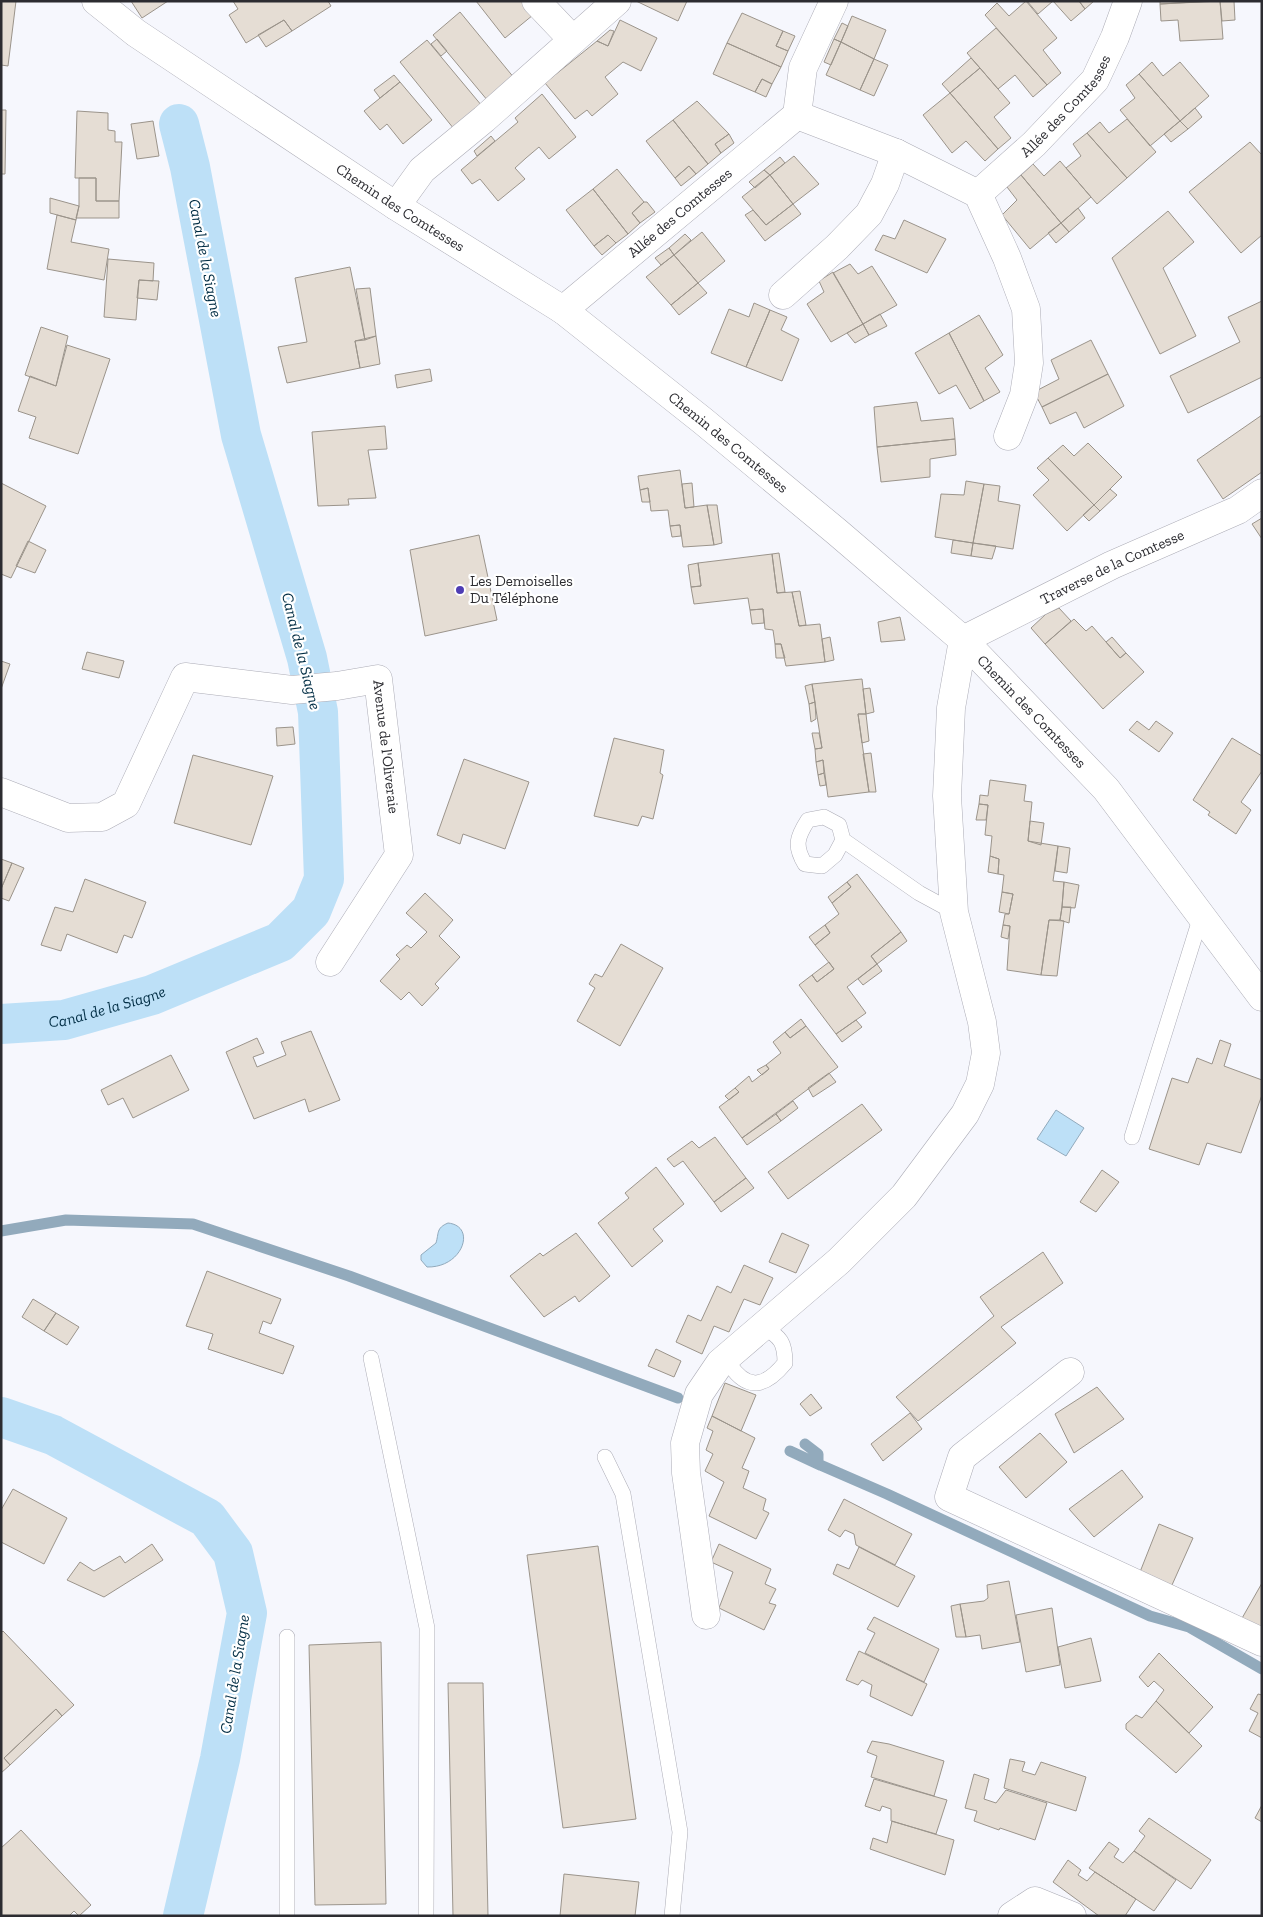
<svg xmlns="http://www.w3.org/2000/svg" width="1263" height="1917" font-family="'Zilla Slab',serif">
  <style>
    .water { fill: #bde0f7; stroke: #92aabc }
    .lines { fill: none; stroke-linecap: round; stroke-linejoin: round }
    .stream { stroke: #92aabc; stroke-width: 11 }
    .canal { stroke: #bde0f7; stroke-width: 40 }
    .building { fill: #e5ddd4; stroke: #9b948b }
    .service-casing { stroke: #acacb6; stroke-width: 16 }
    .minor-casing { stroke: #acacb6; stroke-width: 29 }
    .service { stroke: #fff; stroke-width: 15 }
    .minor { stroke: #fff; stroke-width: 28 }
    .poi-dot { fill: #4e3db4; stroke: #fff; stroke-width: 2 }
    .labels { text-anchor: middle; stroke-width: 4.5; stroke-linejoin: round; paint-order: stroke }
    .street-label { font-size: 15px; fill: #2c2c31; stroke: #fff }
    .poi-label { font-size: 15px; fill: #2c2c31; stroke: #fff; text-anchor: start }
    .water-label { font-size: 16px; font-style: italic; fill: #002d44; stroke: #fff }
  </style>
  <rect width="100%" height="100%" fill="#f6f7fd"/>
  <path class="water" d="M1056,1110L1084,1128L1066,1156L1037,1139Z
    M448,1223C477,1226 463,1268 427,1267L421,1260V1255L436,1243C439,1233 436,1228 448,1223Z"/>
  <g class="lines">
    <path class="stream" d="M1,1231L66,1220L193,1224L349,1276L678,1398
      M805,1444L818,1454V1464L887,1494L1150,1616L1189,1627L1262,1669
      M790,1451L820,1465"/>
    <g class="canal">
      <path id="s1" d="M1,1024L64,1020L152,995L280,942L311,911L324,879L318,712L307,658L241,435L190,167L179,124"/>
      <path d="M1,1417L53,1435L207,1518L233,1553L247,1613L220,1759L183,1916"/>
    </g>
  </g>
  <path class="building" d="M1,1H16L8,66L1,65Z
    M131,1H168L142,18Z
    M233,1H328L331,6L292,31L284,20L246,43L229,15L238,9Z
    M476,1H522L533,15L505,38Z
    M636,1H687L678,21Z
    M1026,1L1057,38L1043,50L1061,73L1047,85L985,15L997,3L1009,16Z
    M1027,1H1079L1085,9L1071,21L1053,1L1038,14Z
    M1079,1H1094L1085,9Z
    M1160,1H1212L1160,4Z
    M1220,1L1223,39L1180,41L1178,20L1161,21L1160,4Z
    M1220,1H1234L1235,20L1222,21Z
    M460,12L515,79L488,101L433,35Z
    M742,13L783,31L776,46L788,51L781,67L727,43Z
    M852,16L886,30L874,59L841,42Z
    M284,20L292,31L266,47L258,35Z
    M620,20L657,38L641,71L623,62L605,77L618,94L592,116L587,110L575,119L545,83L597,41L608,46Z
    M842,23L848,26L841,42L834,39Z
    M996,28L1047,85L1033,97L1015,75L998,89L967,53Z
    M610,30L614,31L608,46L597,41Z
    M783,31L795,36L788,51L776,46Z
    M437,39L447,51L441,56L431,44Z
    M834,39L841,42L831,65L824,62Z
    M427,40L482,106L454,129L400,62Z
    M841,42L874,59L860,90L826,75Z
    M727,43L781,67L772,84L762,79L755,92L713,74Z
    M971,58L980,68L950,93L942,84Z
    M874,59L888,65L874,96L860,90Z
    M1152,62L1163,76L1180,62L1209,96L1180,121L1139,74Z
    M980,68L1010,103L994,117L1011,138L998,149L950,93Z
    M1139,74L1180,121L1150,146L1120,110L1135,98L1126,85Z
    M394,75L400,82L380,98L374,90Z
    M762,79L772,84L766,97L755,92Z
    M400,82L432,120L403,144L387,124L380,130L364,111Z
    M950,93L998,149L985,161L966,141L952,153L923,115Z
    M542,94L576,137L549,159L539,147L526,158L515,168L525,179L498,201L480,179L472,184L461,170L518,122L515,118Z
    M697,101L729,134L715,144L721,153L708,164L673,120Z
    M1195,108L1202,117L1188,129L1180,121Z
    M1,110H6L5,174H1Z
    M77,111L108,113V130L115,131V142H122L119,201H96V178H75Z
    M1127,119L1156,152L1127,178L1087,133L1100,122L1109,133Z
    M673,120L708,164L696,174L689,166L675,178L646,141Z
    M153,121L159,156L137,159L131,124Z
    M1180,121L1188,129L1171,142L1164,134Z
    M1087,133L1127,178L1097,204L1066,168L1081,156L1073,144Z
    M729,134L734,143L721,153L715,144Z
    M491,136L495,141L477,156L474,151Z
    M1250,142L1262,155V235L1241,253L1189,192Z
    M794,156L819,184L793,204L770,175Z
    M780,157L785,163L770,175L764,170Z
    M1060,161L1091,197L1061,223L1021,175L1033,164L1044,176Z
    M689,166L696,174L681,186L675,178Z
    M617,169L644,202L632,213L640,223L628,234L593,189Z
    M764,170L770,175L755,188L749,182Z
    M770,175L793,204L766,225L742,197Z
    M1021,175L1061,223L1030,249L1002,215L1017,200L1007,187Z
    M79,178H96V201H119V218H76L79,206Z
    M593,189L628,234L616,243L608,235L594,246L566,210Z
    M50,198L79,206L76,220L50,213Z
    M644,202H647L655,212L640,223L632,213Z
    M793,204L801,214L765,241L745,215L753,210L766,225Z
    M1078,208L1085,218L1069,232L1061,223Z
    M1168,211L1194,242L1163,268L1196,336L1160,354L1112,258Z
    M57,215L76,220L71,242L109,249L104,280L47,269Z
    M904,220L946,239L927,273L875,250L883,235L895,239Z
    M1061,223L1069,232L1056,243L1048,233Z
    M702,232L725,261L698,283L674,255Z
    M685,234L691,240L674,255L669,248Z
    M608,235L616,243L602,255L594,246Z
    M669,248L674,255L661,265L655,258Z
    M674,255L698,283L671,305L646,277Z
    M108,259L154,263L153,281L139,280L136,320L104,317Z
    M850,264L858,274L872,266L897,305L863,324L833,273Z
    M350,267L365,340L355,341L360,368L287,383L278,347L307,342L295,278Z
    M833,272L863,324L831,342L807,304L824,292L819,281Z
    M139,280L159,281L157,300L137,298Z
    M698,283L707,293L679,315L671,305Z
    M370,288L376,336L365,340L356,289Z
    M1262,301V377L1188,413L1170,376L1240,342L1228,317Z
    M754,303L770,310L746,367L711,353L729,309L749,317Z
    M770,310L787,317L781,330L799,339L782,381L746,367Z
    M880,314L887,326L869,335L863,324Z
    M979,315L1003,355L985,368L1000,392L984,401L949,333Z
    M863,324L869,335L855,343L847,333Z
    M41,327L68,336L56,386L25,375Z
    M949,333L984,401L970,409L956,385L939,394L915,353Z
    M376,336L380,364L360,368L355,341Z
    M1091,340L1108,374L1042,407L1034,392L1059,379L1051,360Z
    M67,345L110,359L78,454L29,438L36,417L18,411L30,376L56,386Z
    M430,369L432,381L397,388L395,375Z
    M1108,374L1124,406L1084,428L1076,412L1050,424L1042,407Z
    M917,402L921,421L953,418L955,439L877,447L874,407Z
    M1262,415V472L1223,499L1197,460Z
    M385,426L387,449L368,450L376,498L348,499L349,505L318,506L312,432Z
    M955,439L956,455L930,459V477L881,482L877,447Z
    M1088,443L1122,477L1094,505L1048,458L1063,445L1074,456Z
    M1048,458L1094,505L1067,531L1033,495L1049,480L1037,468Z
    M680,470L685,508L707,505L714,545L683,547L680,525L670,526L668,510L651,511L648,488L640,490L638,476Z
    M966,481L984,484L973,543L935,537L941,494L964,495Z
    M1,483L46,506L11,578L1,574Z
    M692,483L694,507L685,508L682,484Z
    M984,484L1000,486L998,501L1020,505L1013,549L973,543Z
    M648,488L650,502H642L640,490Z
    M1110,489L1117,495L1100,511L1094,505Z
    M707,505H717L722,543L714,545Z
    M1094,505L1100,511L1089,521L1083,515Z
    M1262,518V539L1252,524Z
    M680,525L681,536L672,537L670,526Z
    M479,535L497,620L425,636L410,550Z
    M953,540L973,543L971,556L951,553Z
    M28,541L46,550L35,573L16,566Z
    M973,543L996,546L992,559L971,556Z
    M779,553L785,592L777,593L772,554Z
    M772,554L777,593L792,592L799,626L820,624L825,662L786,666L781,644H775L773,630L765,629L763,609L750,610L748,598L694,604L691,587L701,586L698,563Z
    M698,563L701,586L691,587L688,565Z
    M800,591L806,625L799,626L792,592Z
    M1059,608L1071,621L1045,644L1031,628L1046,614Z
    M763,609L764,623L752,624L750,610Z
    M900,617L905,640L881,642L878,622Z
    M1074,619L1086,631L1092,626L1120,658L1126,653L1144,672L1103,709L1045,644Z
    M830,637L834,660L825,662L822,639Z
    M1112,637L1126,653L1120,658L1106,642Z
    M775,644H781L785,658H776Z
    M87,652L124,661L119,678L82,669Z
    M1,661L10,664L1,689Z
    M862,679L866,714H858L869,792L828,797L823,760L816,762L815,749L822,748L812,684Z
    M812,684L815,702L809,704L805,686Z
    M870,688L874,712L866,714L863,689Z
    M815,702L816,719L811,722L809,704Z
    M858,714H866L869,741L862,743Z
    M1137,721L1149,730L1156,721L1173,733L1159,752L1129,730Z
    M293,727L295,744L277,746L276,728Z
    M812,733H819L822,748L815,749Z
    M614,738L664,750L660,773L663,775L653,819L642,816L638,826L594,816Z
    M1232,738L1262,756V771L1241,802L1251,810L1236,834L1208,815L1210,812L1193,800Z
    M871,753L876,792H869L863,754Z
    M193,755L273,776L251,845L174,823Z
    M464,759L529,782L505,849L463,834L460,844L437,835Z
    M823,760L824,773L818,775L816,762Z
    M824,773L826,785L820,786L818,775Z
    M990,780L1026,785L1024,801L1032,802L1028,841L1058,846L1053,881L1064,882L1062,907L1060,920H1049L1041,975L1007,970L1010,926L1003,925L1005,914H1009L1013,894L1002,892L1004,875L998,874L999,859L990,856L992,836L985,835L988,805L979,804L980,795L988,796Z
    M979,804L988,805L986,820H976Z
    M1030,821L1044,823L1041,845L1028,841Z
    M1058,846L1070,848L1067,873L1055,871Z
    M990,856L999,859L998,874L988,872Z
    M1,859L12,863L1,889Z
    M12,863L24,868L9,901L1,898V889Z
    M857,874L901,932L871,956L877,964L847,987L866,1013L836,1034L799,985L812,975L817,982L834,969L815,945L830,933L825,925L839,914L832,903L851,887L847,882Z
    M85,879L146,902L132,938L124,935L117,953L67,934L61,951L41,945L55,907L73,912Z
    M847,882L851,887L832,903L828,897Z
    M1064,882L1079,885L1075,908L1062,907Z
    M1002,892L1013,894L1009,914L999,912Z
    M425,893L453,920L439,936L460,957L435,984L439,988L422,1006L409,992L401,1000L380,981L400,959L396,955L407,945L411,948L427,932L406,913Z
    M1062,907H1071L1069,923L1060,920Z
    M1049,920L1064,921L1057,976L1041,975Z
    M825,925L830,933L815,945L809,937Z
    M1003,925L1010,926L1008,939L1001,937Z
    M901,932L907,941L877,964L871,956Z
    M621,944L663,968L620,1046L577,1021L595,988L589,984L595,974L602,977Z
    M829,962L834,969L817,982L812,975Z
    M877,964L882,971L863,985L858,979Z
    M801,1019L806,1026L790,1038L785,1032Z
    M856,1020L862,1027L842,1042L836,1034Z
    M806,1026L838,1067L742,1138L719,1107L739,1092L735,1088L749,1076L752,1082L769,1069L766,1065L781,1053L773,1042L785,1032L790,1038Z
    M311,1031L340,1100L309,1112L305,1099L254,1119L226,1052L257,1038L264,1053L253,1057L257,1067L286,1055L281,1042Z
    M1220,1040L1231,1044L1224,1066L1262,1080V1095L1241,1153L1207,1143L1199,1165L1149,1149L1172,1078L1188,1083L1197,1058L1212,1064Z
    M171,1055L189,1090L133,1118L123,1098L108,1105L101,1090Z
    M766,1065L769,1069L762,1075L757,1070Z
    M829,1073L836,1082L813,1097L808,1088Z
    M735,1088L739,1092L729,1100L725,1096Z
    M793,1101L798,1108L781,1121L776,1114Z
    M862,1104L882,1130L788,1199L768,1172Z
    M776,1114L781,1121L747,1145L742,1138Z
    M715,1137L746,1178L714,1202L683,1161L674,1167L667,1159L692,1141L699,1148Z
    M656,1167L684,1204L653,1229L663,1241L632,1267L598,1223L629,1198L625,1193Z
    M1102,1170L1119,1182L1096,1212L1080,1202Z
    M746,1178L754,1188L721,1212L714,1202Z
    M576,1233L610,1276L579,1302L575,1296L544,1317L510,1276L540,1253L543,1256Z
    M782,1233L809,1245L796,1273L769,1262Z
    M1043,1252L1063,1283L1001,1327L1016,1343L918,1421L896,1397L994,1316L980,1297Z
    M744,1265L773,1278L760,1305L744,1299L729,1332L714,1326L702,1354L676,1342L688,1315L701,1321L717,1286L731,1293Z
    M207,1271L281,1299L271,1324L263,1321L259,1333L294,1346L283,1374L208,1349L213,1334L186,1326Z
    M33,1299L56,1313L44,1331L22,1317Z
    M56,1313L79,1327L67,1345L44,1331Z
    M656,1349L681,1361L674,1377L648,1366Z
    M725,1383L756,1395L741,1431L712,1416Z
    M1097,1387L1124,1419L1074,1453L1055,1414Z
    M811,1394L822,1408L810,1416L800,1404Z
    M910,1413L922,1429L883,1461L871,1444Z
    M712,1416L755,1438L742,1468L749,1471L743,1488L766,1499L763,1510L769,1513L756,1539L709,1516L724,1482L705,1471L713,1454L706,1450L713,1431L707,1428Z
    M1040,1433L1067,1462L1026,1498L999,1467Z
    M1122,1470L1143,1497L1094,1537L1069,1509Z
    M13,1489L67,1518L44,1564L1,1542V1510Z
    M844,1499L912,1534L895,1565L856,1545L854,1534L845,1530L840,1537L828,1530Z
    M1159,1524L1193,1538L1172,1585L1138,1577Z
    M152,1544L163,1560L104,1597L67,1580L80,1562L94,1571L120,1556L125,1563Z
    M719,1544L771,1569L765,1584L776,1589L769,1603L776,1605L764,1630L719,1608L733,1572L711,1562Z
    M598,1546L636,1819L563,1828L527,1555Z
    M859,1547L915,1576L898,1607L833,1574L837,1564L849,1569Z
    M1009,1581L1020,1642L982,1649L980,1635L966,1637L960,1604L984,1601L988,1598L987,1585Z
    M1262,1583V1630L1241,1620Z
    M960,1604L966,1637H956L951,1606Z
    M1052,1608L1060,1665L1026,1672L1016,1615Z
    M874,1617L939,1649L924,1682L865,1653L875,1633L867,1629Z
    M3,1631L74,1705L62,1716L56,1709L4,1758L10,1765L1,1773V1633Z
    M1091,1638L1101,1681L1065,1688L1058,1647Z
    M381,1642L386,1904L315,1905L309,1645Z
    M859,1651L927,1684L912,1716L870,1696L872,1685L862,1680L858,1685L846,1680Z
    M1159,1653L1213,1707L1189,1733L1156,1701L1164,1690L1154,1681L1148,1687L1139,1677Z
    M448,1683H483L488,1916H453Z
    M1258,1694L1262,1695V1738L1249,1731L1258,1713L1250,1709Z
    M1156,1701L1202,1746L1176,1773L1126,1729V1724L1136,1715L1142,1718Z
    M56,1709L62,1716L10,1765L4,1758Z
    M872,1741L889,1744L944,1761L934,1796L871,1777L877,1756L867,1752Z
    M1010,1759L1025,1762L1022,1771L1035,1775L1041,1762L1086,1777L1076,1811L1004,1788Z
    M974,1774L989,1779L984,1799L996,1803L1006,1790L1047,1803L1035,1840L1000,1828L999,1830L974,1821L977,1811L965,1808Z
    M874,1779L947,1800L936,1834L891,1821V1809L882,1806L880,1811L865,1806Z
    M1262,1805V1822L1255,1818Z
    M1149,1818L1211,1860L1191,1889L1134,1851L1145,1836L1139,1831Z
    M892,1821L954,1840L945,1875L870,1849L873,1838L887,1843Z
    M21,1830L91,1905L79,1916L74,1911L69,1916H1V1848Z
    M1109,1842L1119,1849L1114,1857L1123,1863L1134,1851L1176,1880L1154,1911L1089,1868Z
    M1068,1860L1081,1870L1078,1875L1087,1881L1095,1872L1136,1899L1125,1916H1099L1053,1882Z
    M564,1874L639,1882L635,1916H560Z"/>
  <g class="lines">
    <g class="service-casing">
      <path id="service" d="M843,840L835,855L822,866L805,864C794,846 797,837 808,820L824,817L839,825L843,840L919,893L954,912
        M1132,1137L1201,916
        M732,1353L730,1365C749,1393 767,1385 785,1363C785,1343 781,1337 763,1327
        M371,1358L427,1628L426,1916
        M605,1457L623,1494L680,1832L672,1916
        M287,1916V1637"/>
    </g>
    <g class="minor-casing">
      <g id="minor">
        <path id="s2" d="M96,1L136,33L396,206L563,310L703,421L837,532L963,640L1106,789L1262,997"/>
        <path d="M536,1L573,40"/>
        <path d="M797,115L896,153L978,194L1007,258L1026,309L1029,363L1024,395L1008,436"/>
        <path id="s3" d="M978,194L1034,144L1095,80L1115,37L1128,1"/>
        <path d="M396,206L422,170L484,119L617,1"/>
        <path d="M783,295L837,247L869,214L885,184L896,153"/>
        <path id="s4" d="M563,310L797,115L803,68L834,1"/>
        <path id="s5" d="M1,792L68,818L102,817L126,804L185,677L292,690L337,686L378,679L399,855L330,962"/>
        <path d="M1070,1372L962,1457L949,1497L1262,1642"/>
        <path id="s6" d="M706,1615L686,1473L685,1443L699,1394L720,1363L839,1261L904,1196L965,1114L980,1084L986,1053L982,1022L954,912L947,796L951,708L963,640L1112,565L1238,510L1262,493"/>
        <path d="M1012,1916L1035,1901L1072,1916"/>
      </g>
    </g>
    <use href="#service" class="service"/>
    <use href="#minor" class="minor"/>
  </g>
  <circle class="poi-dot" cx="460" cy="590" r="5"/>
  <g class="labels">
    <g class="street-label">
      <text dy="5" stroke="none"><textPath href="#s3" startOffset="125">Allée des Comtesses</textPath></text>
      <text dy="5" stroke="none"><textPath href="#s2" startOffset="368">Chemin des Comtesses</textPath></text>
      <text dy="5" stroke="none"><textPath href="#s4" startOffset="152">Allée des Comtesses</textPath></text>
      <text dy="5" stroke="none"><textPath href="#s2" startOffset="772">Chemin des Comtesses</textPath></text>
      <text dy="5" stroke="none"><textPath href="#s6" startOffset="1262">Traverse de la Comtesse</textPath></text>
      <text dy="5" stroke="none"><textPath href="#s2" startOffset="1178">Chemin des Comtesses</textPath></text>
      <text dy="5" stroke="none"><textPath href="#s5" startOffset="536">Avenue de l'Oliveraie</textPath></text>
    </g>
    <g class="poi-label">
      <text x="470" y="586">Les Demoiselles<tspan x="470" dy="17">Du Téléphone</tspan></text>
    </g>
    <g class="water-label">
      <text transform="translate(206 258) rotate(79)" y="6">Canal de la Siagne</text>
      <text transform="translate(302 651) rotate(76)" y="6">Canal de la Siagne</text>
      <text dy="6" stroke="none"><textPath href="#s1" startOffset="108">Canal de la Siagne</textPath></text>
      <text transform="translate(234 1674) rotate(-81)" y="6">Canal de la Siagne</text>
    </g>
  </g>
  <rect width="1263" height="1917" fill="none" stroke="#2c2c31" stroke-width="5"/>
</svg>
